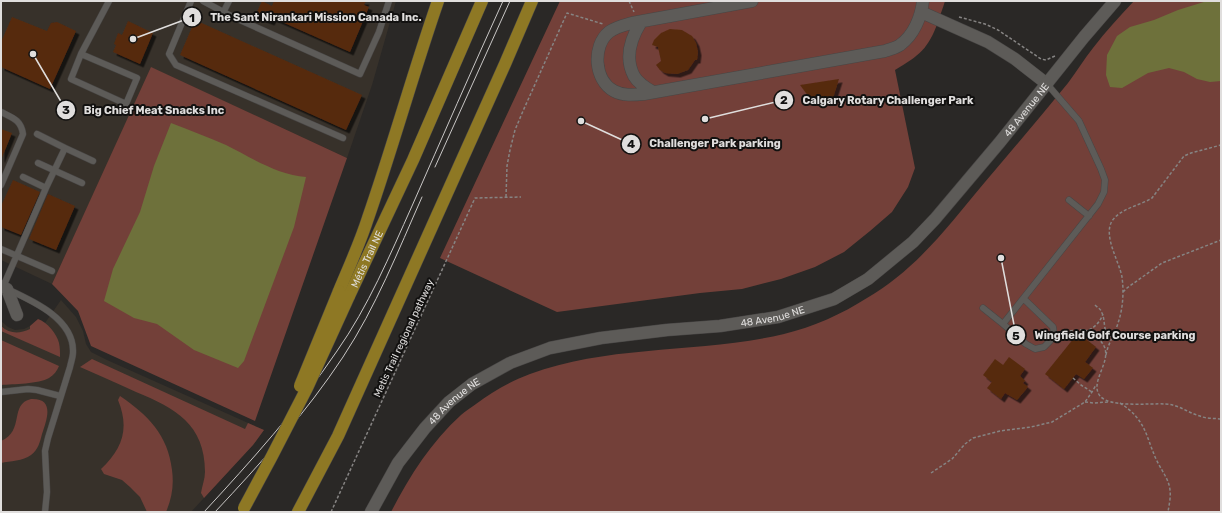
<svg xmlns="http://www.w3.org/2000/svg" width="1222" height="513" font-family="Rubik,sans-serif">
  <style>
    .built { fill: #37312a }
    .green { fill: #734039 }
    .water { fill: #6e713b }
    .building { fill: #562a0f; filter: url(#shadow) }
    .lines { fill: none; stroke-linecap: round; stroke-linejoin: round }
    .service-casing { stroke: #484645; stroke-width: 7 }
    .minor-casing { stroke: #484645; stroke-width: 13 }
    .tertiary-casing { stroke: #484645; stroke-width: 13 }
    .primary-casing { stroke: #484645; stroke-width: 13 }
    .path { stroke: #868483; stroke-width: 1.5; stroke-dasharray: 3 2; stroke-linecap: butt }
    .service { stroke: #5d5b58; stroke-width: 6 }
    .minor { stroke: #5d5b58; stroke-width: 12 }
    .tertiary { stroke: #5d5b58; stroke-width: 12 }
    .primary { stroke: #8e7824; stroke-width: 12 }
    .tram { stroke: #c9c7c6; stroke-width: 1 }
    .primary-bridge-casing { stroke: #484645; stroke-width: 13; stroke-linecap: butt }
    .primary-bridge { stroke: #8e7824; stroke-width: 12 }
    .labels { text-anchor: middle; stroke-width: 4; stroke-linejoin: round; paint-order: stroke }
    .street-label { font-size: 10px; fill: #e0dedd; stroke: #121110 }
    .leader { fill: none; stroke: #e0dedd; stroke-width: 1.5 }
    .callout-dot { fill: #e0dedd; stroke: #121110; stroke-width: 1.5 }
    .mark-label { font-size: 12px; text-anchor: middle; font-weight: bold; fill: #111 }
    .callout-label { font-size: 11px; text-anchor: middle; font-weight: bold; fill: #e0dedd; stroke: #121110; stroke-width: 4; stroke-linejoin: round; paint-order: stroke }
  </style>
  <defs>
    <filter id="shadow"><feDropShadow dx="3.5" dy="3.5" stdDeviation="0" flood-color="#0009"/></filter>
  </defs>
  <rect width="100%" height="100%" fill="#2a2826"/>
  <path class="built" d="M1,1H396L372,85L347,158L152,68L52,284L1,260Z
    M61,300L76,317L83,331L86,344L91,352L107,360L264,430L253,445L191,512H1V321L8,327L15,330L24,329L30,326L45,323Z"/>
  <path class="green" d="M560,1H945C943,8 940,15 938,22C928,49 920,55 895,70L915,168L908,187L892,212L870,231L844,252L815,267L781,279L742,289L700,293L557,312L440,258Z
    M1134,1H1221V512H391C409,477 431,442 461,415C465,411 471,408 476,404C492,392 511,381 530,374C611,344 701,354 784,334C813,327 842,314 867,298C917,269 949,225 985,182C1013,149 1041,116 1068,83C1077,71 1084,59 1093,48C1106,31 1120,16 1134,1Z
    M151,67L347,158L255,421L91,346L78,311L52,284Z
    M38,319C47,322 57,334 59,343C60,348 60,352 60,357L1,331V326C10,334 19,334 30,329V326Z
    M1,340L59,366C57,371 54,375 49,378C39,384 13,384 1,385Z
    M92,359L245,429L248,423L264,430L253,445L204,498L201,493C202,486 205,479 205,472C205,424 175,408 136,392C118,384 99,375 80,367Z
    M120,396C148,415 168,435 172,470C174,485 172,498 166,512H147L140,497L130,487L122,480L104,474L101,469C122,449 130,429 118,400Z
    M31,399C55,398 47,419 42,434C40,442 38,450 31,455C23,461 10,461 1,463V441C25,431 9,404 31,399Z"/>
  <path class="water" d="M1207,1H1221V81L1210,82L1197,79L1184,72L1169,68L1148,73L1122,88L1110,87L1106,75L1107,55L1117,36L1130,27L1154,20L1178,10Z
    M171,123C189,130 208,137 226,145C250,157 278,175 306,177L294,227L244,361L238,368L194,350L157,324L134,318L104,301L113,269L140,212L154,166Z"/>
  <path class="building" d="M262,1L272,6L274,1H366L364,5L369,7L350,52L273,18L271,22L255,16Z
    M12,17L47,31L51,23L57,22L76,31L50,89L1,67V42Z
    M195,20L362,95L346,130L180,55Z
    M128,21L153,33L140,64L113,52L116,45L114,44L118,33L122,35Z
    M670,29L682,30L692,36L696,43L698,52L697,60H695L688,70L677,74L665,73L660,70L656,65L661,61L658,47L652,45L654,40L661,33Z
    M839,79L833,98L812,101L800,85Z
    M1,129L12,133L1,160Z
    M13,180L40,192L21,235L1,227V206Z
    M48,194L75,206L56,250L29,239Z
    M1078,333L1096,347L1085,362L1093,368L1084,379L1076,374L1064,389L1045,374Z
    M1009,357L1025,369L1020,376L1025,381L1023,383L1028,387L1017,400L1005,393L1001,399L987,388L992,382L983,375L995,359L1003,365Z"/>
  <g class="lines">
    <g class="service-casing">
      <path id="service" d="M191,1L169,54L176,65L343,138
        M203,1L231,16L360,74L379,32L389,1
        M224,11L229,1
        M81,54L137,78L126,104L71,79L81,54L109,1
        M1,112C13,118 21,120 23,134L1,185
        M37,134L65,148
        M38,163L82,183
        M23,177L46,188
        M1069,200L1089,216
        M1,249L52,271
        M3,287L46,188L65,148L93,161
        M7,289C33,301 74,319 73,352C73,357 71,362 70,367L48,438L45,451L47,492L45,512
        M1024,299L1053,327L1054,334L1051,340L1044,347L1035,349L1026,344L1003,324L1098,204L1104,192L1105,180L1101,169L1079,121L1047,84
        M983,308L1003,324
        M1,392L28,389L37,390L60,396"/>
    </g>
    <g class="minor-casing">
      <path id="minor" d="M752,1L632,23C625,25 616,27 609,32C592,46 594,80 614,91C623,96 634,95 644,94L885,51C890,49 896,48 900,45C914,35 921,17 923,1
        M921,12L988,42L1015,59L1047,84
        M641,22C631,38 624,57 634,76C638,83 646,88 653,92
        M1,286L7,289L17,315"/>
    </g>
    <g class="tertiary-casing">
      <g id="tertiary">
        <path id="s1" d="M371,512L398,463L425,428L449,402L472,384L510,363L550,348L601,338L667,330L720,326L778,317L834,299L868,279L913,242L935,219L1000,142L1084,37L1115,1"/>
      </g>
    </g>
    <g class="primary-casing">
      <g id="primary">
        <path d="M339,291C349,267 360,243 368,218C393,146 413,73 438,1"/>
        <path id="s2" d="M349,296L413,160L482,1"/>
        <path d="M298,512L338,436L505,64L532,1"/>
      </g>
    </g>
    <path class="path" d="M629,1L634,12
      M959,17L985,24L998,30L1041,59L1046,60L1055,56
      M506,197L507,166L510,150L515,130L523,111L567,13L603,24
      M1123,292L1127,288L1162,263L1221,240
      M1095,305C1098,308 1101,309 1102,313C1106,321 1102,334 1112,337
      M1089,330C1096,326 1100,322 1103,314
      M1065,332C1075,330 1089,327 1096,336C1099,339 1102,342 1104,346C1112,362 1089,382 1100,396C1110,408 1150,403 1165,404C1178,404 1188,413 1200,416C1206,419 1214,418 1221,419
      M1106,355C1108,343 1115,334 1118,323C1123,309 1124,292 1122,277C1119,261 1103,236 1112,221C1121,208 1139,206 1152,198L1184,156L1191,153L1221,145
      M1073,378L1081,385L1092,392
      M1085,402L1094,403L1108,402
      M1120,403C1146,420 1145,434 1156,459C1161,470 1169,479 1170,490C1171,497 1169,505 1168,512
      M931,473L952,459L965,444L973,438L1000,431L1031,427L1052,422L1085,402L1092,392L1096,385
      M331,512L475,198L521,197"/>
    <use href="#service" class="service"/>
    <use href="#minor" class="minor"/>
    <use href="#tertiary" class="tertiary"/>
    <use href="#primary" class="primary"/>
    <path class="tram" d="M435,167L510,1
      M204,512C251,461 298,409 337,351C368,307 390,255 412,206C442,138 472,69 503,1
      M215,512C261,463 306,413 343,357C376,307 398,251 422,197"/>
    <g class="primary-bridge-casing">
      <path id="primary-bridge" d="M300,386L339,291
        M244,508L272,456L307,388L349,296"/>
    </g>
    <use href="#primary-bridge" class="primary-bridge"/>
  </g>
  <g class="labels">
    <g class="street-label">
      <text dy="4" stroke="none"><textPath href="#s1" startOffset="812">48 Avenue NE</textPath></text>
      <text dy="4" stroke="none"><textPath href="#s2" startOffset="41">Métis Trail NE</textPath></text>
      <text dy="4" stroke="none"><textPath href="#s1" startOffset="476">48 Avenue NE</textPath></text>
      <text transform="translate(403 338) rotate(-65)" y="4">Metis Trail regional pathway</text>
      <text dy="4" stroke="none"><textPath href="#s1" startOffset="140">48 Avenue NE</textPath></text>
    </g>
  </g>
  <path class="leader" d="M133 39L192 17M705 119L784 100M33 54L66 110M581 121L631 144M1001 258L1016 335"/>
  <g class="callout-dot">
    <circle cx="133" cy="39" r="4"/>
    <circle cx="705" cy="119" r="4"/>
    <circle cx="33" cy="54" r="4"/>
    <circle cx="581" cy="121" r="4"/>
    <circle cx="1001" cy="258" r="4"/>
    <circle cx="192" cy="17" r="10"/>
    <circle cx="784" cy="100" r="10"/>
    <circle cx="66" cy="110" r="10"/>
    <circle cx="631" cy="144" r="10"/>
    <circle cx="1016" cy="335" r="10"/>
  </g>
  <g class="mark-label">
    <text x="192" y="22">1</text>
    <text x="784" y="104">2</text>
    <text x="66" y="114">3</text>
    <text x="631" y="148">4</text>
    <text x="1016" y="340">5</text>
  </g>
  <g class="callout-label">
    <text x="316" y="21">The Sant Nirankari Mission Canada Inc.</text>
    <text x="888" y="104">Calgary Rotary Challenger Park</text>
    <text x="154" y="114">Big Chief Meat Snacks Inc</text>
    <text x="715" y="147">Challenger Park parking</text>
    <text x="1115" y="339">Wingfield Golf Course parking</text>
  </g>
  <rect width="1222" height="513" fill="none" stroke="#e0dedd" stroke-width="4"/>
</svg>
